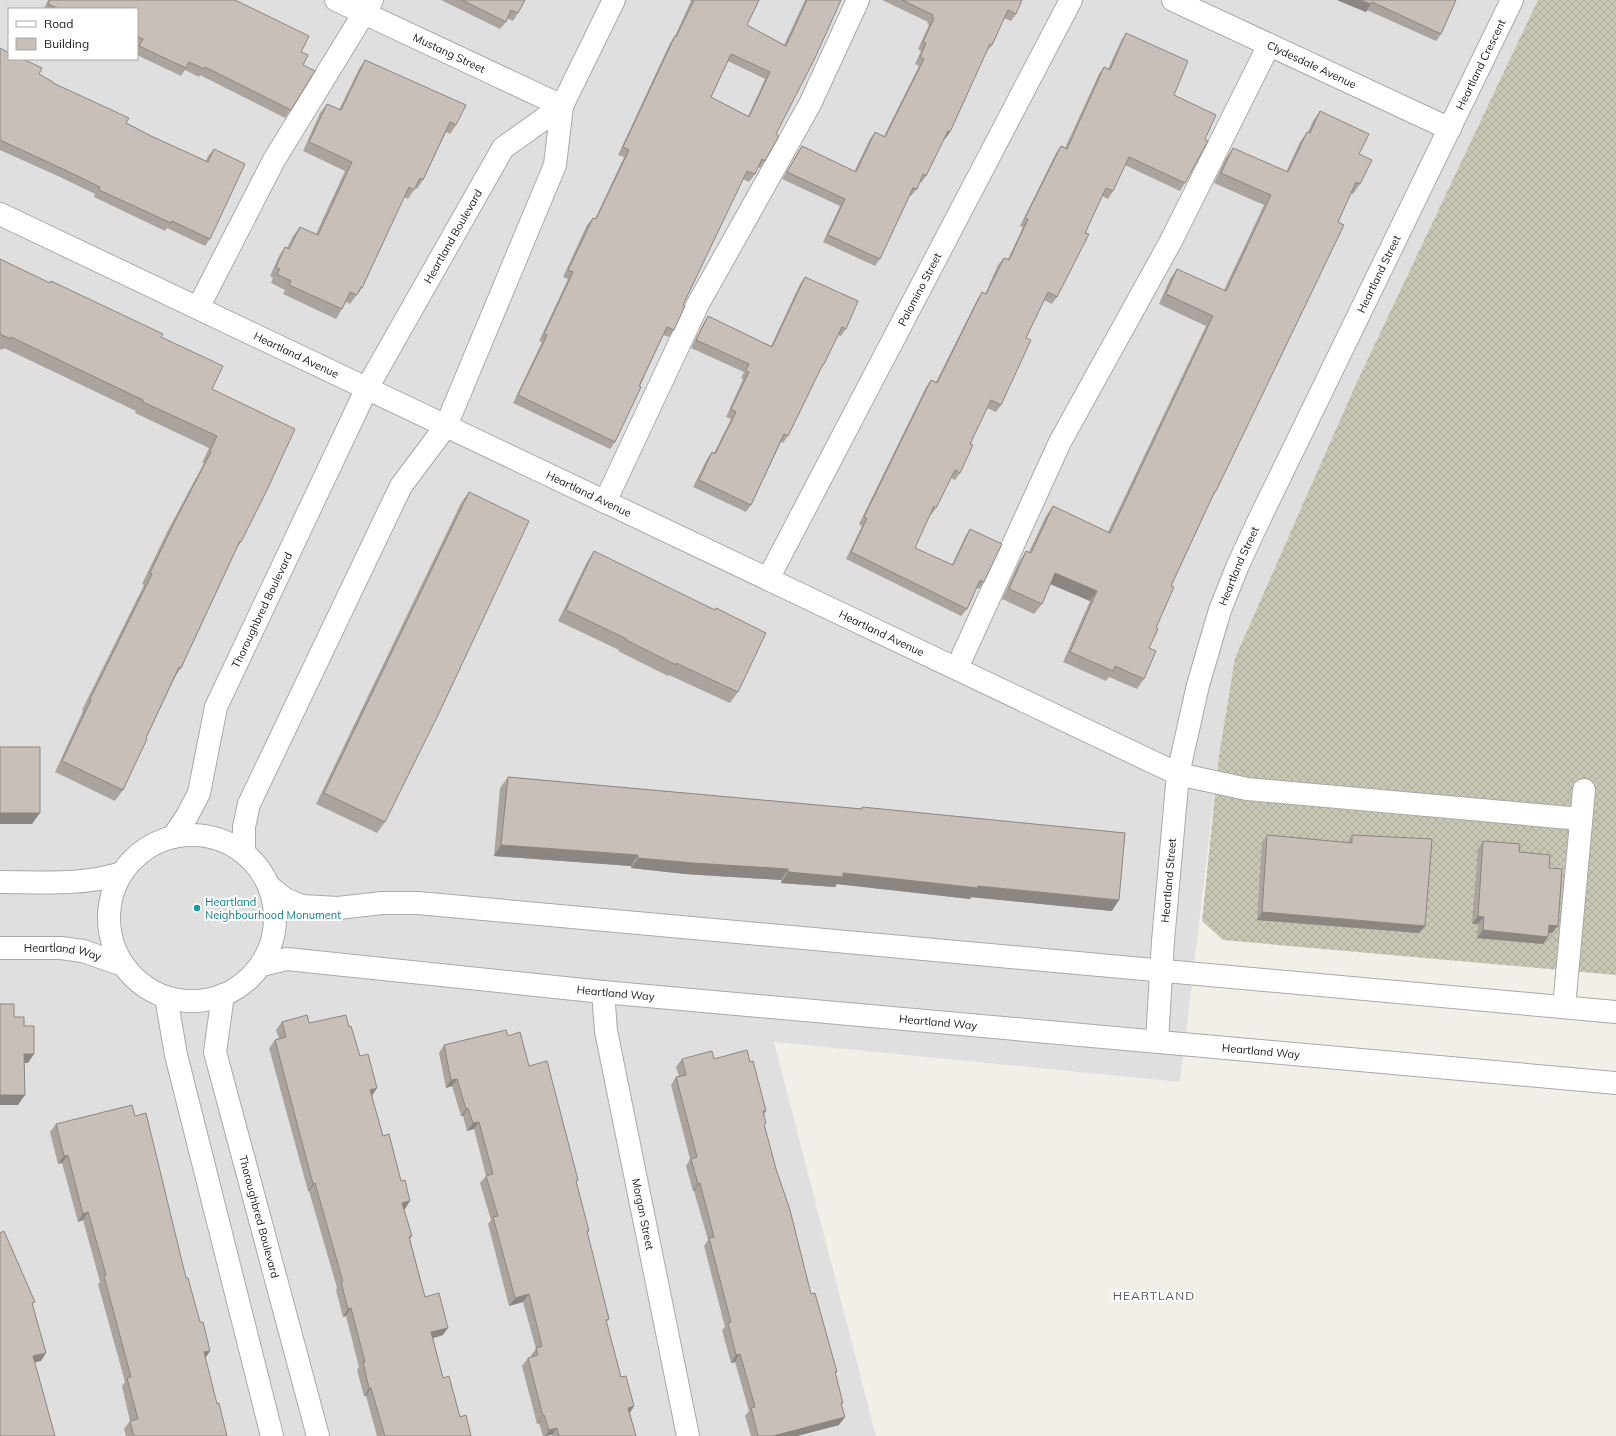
<svg xmlns="http://www.w3.org/2000/svg" width="1616" height="1436" font-family="Mulish,sans-serif">
  <style>
    .residential { fill: #e0dfdf; fill-rule: evenodd }
    .construction { fill: url(#construction-cross-hatch) }
    .lines { fill: none; stroke-linecap: round; stroke-linejoin: round }
    .minor-casing { stroke: #a9a9a9; stroke-width: 24 }
    .minor { stroke: #fff; stroke-width: 22 }
    .wall { fill: #aba49e; fill-rule: evenodd }
    .shaded-wall { fill: #8b8681 }
    .building { fill: #c7bfb8; stroke: #8b8681; fill-rule: evenodd }
    .culture-dot { fill: #0f9aa8; stroke: #fff; stroke-width: 1.5 }
    .labels { text-anchor: middle; stroke-width: 4; stroke-linejoin: round; paint-order: stroke }
    .street-label { font-size: 11px; fill: #222; stroke: #fff }
    .culture-label { font-size: 11px; fill: #0d838f; stroke: #fff; text-anchor: start }
    .neighbourhood-label { font-size: 12px; letter-spacing: 1px; fill: #555; stroke: #fff }
  </style>
  <defs>
    <pattern id="construction-cross-hatch" width="8" height="8" patternUnits="userSpaceOnUse"><rect width="8" height="8" fill="#c7c7b4"/><path d="M0 0l8 8M0 8l8-8" fill="none" stroke="#abab9a"/></pattern>
  </defs>
  <rect width="100%" height="100%" fill="#f2efe9"/>
  <path class="residential" d="M0,0H1538L1356,384L1235,658L1219,756L1180,1082L774,1042L876,1436H0ZM9,9H137V59H9Z"/>
  <path class="construction" d="M1538,0H1616V975L1223,940L1202,921L1219,756L1235,658L1356,384Z"/>
  <g class="lines">
    <g class="minor-casing">
      <g id="minor">
        <path id="s1" d="M336,0L562,106L614,0"/>
        <path id="s2" d="M1173,0L1450,129"/>
        <path id="s3" d="M0,214L1178,774L1247,789L1581,819"/>
        <path d="M198,308L274,160L372,0"/>
        <path d="M605,502L698,304L810,104L858,0"/>
        <path id="s4" d="M768,579L1071,0"/>
        <path d="M957,668L1060,442L1171,241L1269,45"/>
        <circle cx="192" cy="918" r="83"/>
        <path id="s5" d="M173,837L187,816L199,793L216,707L367,388L503,148L562,106L555,165L446,426L401,486L249,804L244,827V853"/>
        <path d="M0,882C41,882 83,886 122,873"/>
        <path d="M270,887L285,899L302,906L338,908L382,903H418L1616,1012"/>
        <path id="s6" d="M0,948H61L83,951L123,965"/>
        <path id="s7" d="M261,965L287,959L603,992L1616,1083"/>
        <path id="s8" d="M603,992L606,1031L688,1436"/>
        <path id="s9" d="M223,995L215,1052L318,1436"/>
        <path d="M166,997L176,1055L272,1436"/>
        <path d="M1564,1007L1584,790"/>
        <path id="s10" d="M1157,1041L1163,941L1178,774L1198,685L1220,610L1238,565L1258,522L1512,0"/>
      </g>
    </g>
    <use href="#minor" class="minor"/>
  </g>
  <path class="wall" d="M48,0H235L301,52L303,65L291,110L285,118L200,75L199,77L185,70L181,76L137,55V9H44Z
    M441,0H525L518,13L513,21L507,18L506,22L500,29Z
    M689,0H759L747,25L784,45L805,0H841L776,134L765,161L760,168L758,167L755,174L749,182L743,179L683,305L674,330L669,337L663,335L615,442L610,449L513,403L542,342L539,341L568,279L563,277L587,225L593,218L595,219L624,157L618,155L670,43L675,36L691,1ZM728,61L765,79L748,116L711,97Z
    M882,0H1022L1016,14L1011,21L1004,18L992,45L986,52L945,139L944,138L926,176L921,183L920,182L917,189L911,196L910,195L880,259L875,266L823,242L840,206L782,179L797,154L802,146L854,172L870,139L875,132L884,136L919,66L915,64L921,51L918,49L929,25L927,24L928,22Z
    M1337,0H1456L1441,34L1436,41L1367,10L1366,12Z
    M1126,33L1174,95L1185,183L1180,191L1125,165L1113,191L1108,199L1102,196L1057,297L1052,304L1044,300L1026,338L1001,405L996,412L987,408L970,444L960,473L955,480L951,478L936,508L931,515L930,514L915,548L952,565L965,537L970,529L984,582L979,589L976,587L967,609L961,616L846,559L862,526L859,524L926,387L931,380L936,382L977,300L982,292L985,294L998,265L1004,258L1008,259L1023,227L1020,226L1056,153L1061,146L1065,148L1099,74L1104,67L1108,69L1121,41Z
    M0,48L53,83L151,136L206,161L208,156L214,149L210,239L205,246L167,228L165,231L94,197L95,194L60,177L0,150Z
    M365,60L456,125L450,134L446,132L423,180L417,189L415,188L408,199L404,197L362,288L350,304L346,302L342,309L336,319L283,294L285,290L271,283L273,278L270,276L279,256L285,247L287,248L293,236L300,227L316,234L345,171L303,151L320,113L327,104L339,110L359,69Z
    M1320,111L1359,154L1360,184L1353,194L1351,193L1216,491L1212,498L1171,586L1156,628L1149,648L1144,679L1137,689L1109,677L1106,681L1063,662L1090,601L1050,584L1042,604L1034,614L1002,599L1019,562L1026,551L1029,552L1046,516L1053,506L1108,532L1206,326L1159,304L1170,279L1177,269L1224,290L1264,205L1214,183L1226,158L1233,148L1286,172L1300,142L1307,132H1308L1313,121Z
    M0,259L49,283L51,281L161,337L212,389L241,542L237,548L181,668L175,677L146,738L123,790L115,801L55,772L83,711L82,710L144,585L142,584L167,532L204,463H202L209,448L135,413L136,411L4,348L2,350L0,349Z
    M805,277L846,329L841,336L838,335L824,364L819,372L788,436L783,443L781,442L751,505L746,512L693,487L707,459L712,452L714,453L731,419L726,417L743,379L741,378L744,372L691,348L703,324L708,316L771,346L800,284Z
    M469,492L385,822L377,833L316,804L461,503Z
    M594,551L738,692L730,703L669,675L668,676L618,651L619,650L558,621L587,562Z
    M508,777L861,809L862,807L1112,911L971,897L970,899L837,884L835,887L781,883V880L685,874L631,868V866L494,856L500,788Z
    M1267,835L1347,843L1352,835L1419,933L1257,920L1262,843Z
    M1483,841L1519,852L1549,868L1558,926L1552,933H1549L1548,937L1543,944L1477,938L1478,924H1472L1478,849Z
    M282,1022L309,1023L349,1027L360,1056L383,1136L405,1209H404L412,1236L410,1239L425,1297L443,1335L433,1338L443,1378L460,1417L471,1436H377L366,1396H364L357,1370L359,1367L346,1316L343,1317L336,1290L337,1288L309,1191H308L269,1048L275,1040L279,1039L276,1030Z
    M508,1036L529,1066L578,1180L576,1183L587,1233L609,1319L606,1323L621,1377L634,1406L630,1413L636,1436H552V1435L543,1436L539,1423L537,1424L522,1366L528,1358L532,1357L531,1355L536,1349L523,1302L509,1306L488,1224L491,1220L480,1183L486,1176L474,1129L467,1131L463,1116H461L452,1086L446,1088L439,1053L444,1045Z
    M682,1059H714L750,1062L766,1111L764,1114V1126L776,1169L811,1294L837,1372L835,1374L843,1403L841,1405L839,1425L797,1436H751L745,1416L749,1411L735,1362L731,1363L722,1330L725,1327L704,1246L708,1240L694,1191H693L686,1166L690,1159L671,1085L676,1077L679,1076L676,1067Z
    M56,1124L205,1358L217,1404L227,1436H126L124,1429L130,1421L122,1386L125,1382L98,1284L100,1282L83,1220L78,1222L62,1163L58,1164L50,1132Z"/>
  <path class="shaded-wall" d="M1337,0H1360L1371,4L1366,12Z
    M948,131L950,132L945,139L943,138Z
    M1055,573L1097,591L1090,601L1048,583Z
    M0,813H40L32,824H0Z
    M501,845L638,855L631,866L494,856Z
    M638,858L788,869L781,880L685,874L631,868Z
    M788,872L843,873L1119,900L1112,911L971,897L970,899L837,884L835,887L781,883Z
    M1262,912L1425,926L1419,933L1257,920Z
    M1478,916L1484,917L1478,924H1472Z
    M1549,925L1558,926L1552,933L1544,932Z
    M1483,930L1548,937L1543,944L1477,938Z
    M24,1054H34L28,1063H17Z
    M457,1079L452,1086L446,1088L451,1080Z
    M377,1088L372,1096L370,1090Z
    M0,1095H25L18,1105H0Z
    M468,1108L463,1116H461L466,1109Z
    M479,1122L474,1129L467,1131L473,1123Z
    M68,1155L62,1163L58,1164L64,1156Z
    M315,1183L309,1191H308L313,1184Z
    M700,1183L694,1191H693L698,1184Z
    M410,1201L405,1209L397,1211L402,1203Z
    M88,1212L83,1220L78,1222L83,1214Z
    M529,1294L523,1302L509,1306L515,1298Z
    M351,1308L346,1316L343,1317L348,1309Z
    M448,1328L443,1335L426,1340L431,1332Z
    M210,1351L205,1359L204,1352Z
    M46,1353L41,1361L28,1364L33,1356Z
    M740,1354L735,1362L731,1363L736,1355Z
    M369,1388H371L366,1396H364Z
    M634,1406L629,1414L628,1408Z
    M544,1415L539,1423L537,1424L543,1416Z
    M845,1417L839,1425L797,1436H773Z
    M557,1428L552,1435L545,1436L549,1430Z"/>
  <path class="building" d="M50,0H235L309,36L301,52L308,55L303,65L315,71L291,110L205,67L204,69L189,62L186,68L139,46L143,39L137,36V9H59L48,4Z
    M462,0H525L518,13L511,10L506,22Z
    M694,0H759L747,25L786,46L807,0H841L815,58L776,134L779,136L765,161L762,159L755,174L747,171L683,305L685,306L674,330L667,327L639,386L641,387L615,442L518,395L547,335L544,334L573,272L568,270L593,218L596,219L629,150L623,147L675,36L676,37ZM731,54L770,72L749,117L711,97Z
    M902,0H1022L1016,14L1008,10L992,45L990,44L950,132L948,131L926,176L923,174L917,189L913,188L880,259L828,235L845,199L787,172L802,146L856,172L875,132L885,137L924,59L920,57L926,43L923,42L934,18L932,17L933,15Z
    M1360,0H1456L1441,34L1372,2L1371,4Z
    M1126,33L1188,61L1174,95L1216,115L1205,139L1208,141L1185,183L1129,157L1113,191L1106,188L1085,233L1089,234L1057,297L1048,292L1026,338L1031,340L1001,405L991,400L970,444L973,445L960,473L955,470L936,508L934,506L915,548L953,565L970,529L1002,544L984,582L980,580L967,609L851,552L867,518L864,517L931,380L937,383L982,292L986,294L1004,258L1009,260L1028,219L1025,218L1061,146L1067,149L1104,67L1110,70Z
    M0,48L9,53V59H23L42,68L39,74L53,82V83L129,118L126,123L151,136L208,162L214,149L245,164L210,239L172,221L171,223L99,190L100,187L65,170L0,140Z
    M365,60L466,105L456,125L450,122L423,180L420,178L414,190L409,187L362,288L361,287L357,295L350,292L342,309L289,285L291,281L277,274L280,269L276,267L285,247L289,249L300,227L318,235L352,162L309,142L327,104L341,110Z
    M1320,111L1369,134L1359,154L1372,160L1360,184L1356,182L1338,222L1344,225L1216,491H1215L1171,586L1174,587L1156,628L1158,629L1149,648L1156,651L1144,679L1115,666L1113,671L1070,652L1097,591L1055,573L1042,604L1009,589L1026,551L1031,553L1053,506L1110,533L1213,316L1166,294L1177,269L1226,291L1271,195L1221,173L1233,148L1288,172L1307,132L1310,133Z
    M0,259L50,283L51,281L163,334L161,337L223,366L212,389L295,429L267,490L241,542L240,541L181,668L179,667L146,738L147,739L123,790L62,761L91,700L90,699L152,574L150,573L175,521L211,452L210,451L217,436L143,402V400L11,337L10,339L0,334Z
    M805,277L858,301L846,329L842,327L824,364H823L788,436L784,434L751,505L699,480L712,452L715,454L736,412L731,409L749,372L746,370L749,364L696,340L708,316L772,347Z
    M469,492L529,521L440,711L385,822L324,793Z
    M594,551L715,610L716,608L766,633L738,692L676,663V665L626,640L627,639L566,610Z
    M0,747H40V813H0Z
    M508,777L862,809V807L1125,833L1119,900L978,886V888L843,873V877L788,872V869L693,863L638,858V855L501,845Z
    M1267,835L1352,843V835L1432,839L1425,926L1262,912Z
    M1483,841L1520,844L1519,852L1550,855L1549,868L1562,869L1558,926L1549,925L1548,937L1483,930L1484,917L1478,916Z
    M0,1004H14V1017H24V1026H34V1054H24L25,1095H0Z
    M307,1015L309,1023L346,1015L349,1027L351,1026L360,1056L368,1054L377,1088L370,1090L383,1136L389,1134L401,1181L405,1180L410,1201L402,1203L412,1236L409,1237L425,1297L439,1293L448,1328L431,1332L443,1378L449,1376L460,1417L466,1415L471,1436H385L371,1388H369L363,1362H365L351,1308L348,1309L341,1282H343L315,1183L313,1184L275,1040L286,1037L282,1022Z
    M506,1030L508,1036L520,1032L529,1066L547,1061L578,1180L576,1181L589,1231H587L609,1319L606,1320L621,1377L626,1376L634,1406L628,1408L636,1436H559L557,1428L549,1430L544,1415L543,1416L528,1358L538,1355L536,1348L542,1346L529,1294L515,1298L493,1217L498,1216L486,1176L493,1174L479,1122L473,1123L468,1108L466,1109L457,1079L451,1080L444,1045Z
    M747,1050L750,1062L753,1061L766,1111H763L766,1123L764,1124L776,1169L790,1210L811,1294L815,1293L837,1372H835L843,1403H841L845,1417L773,1436H758L751,1408L755,1407L740,1354L736,1355L728,1323L731,1322L709,1238L714,1237L700,1183L698,1184L691,1159L697,1157L676,1077L686,1075L682,1059L712,1051L714,1059Z
    M132,1105L135,1116L146,1113L186,1278H188L200,1322H203L210,1351L204,1352L217,1404L219,1403L227,1436H134L130,1421L138,1419L127,1378L131,1377L104,1276L106,1275L88,1212L83,1214L68,1155L64,1156L56,1124Z
    M4,1231L35,1302L32,1303L46,1353L33,1356L55,1436H0V1233Z"/>
  <circle class="culture-dot" cx="197" cy="908" r="4"/>
  <g class="labels">
    <g class="street-label">
      <text dy="4" stroke="none"><textPath href="#s1" startOffset="125">Mustang Street</textPath></text>
      <text dy="4" stroke="none"><textPath href="#s2" startOffset="153">Clydesdale Avenue</textPath></text>
      <text dy="4" stroke="none"><textPath href="#s10" startOffset="1042">Heartland Crescent</textPath></text>
      <text dy="4" stroke="none"><textPath href="#s5" startOffset="666">Heartland Boulevard</textPath></text>
      <text dy="4" stroke="none"><textPath href="#s10" startOffset="809">Heartland Street</textPath></text>
      <text dy="4" stroke="none"><textPath href="#s4" startOffset="327">Palomino Street</textPath></text>
      <text dy="4" stroke="none"><textPath href="#s3" startOffset="328">Heartland Avenue</textPath></text>
      <text dy="4" stroke="none"><textPath href="#s3" startOffset="652">Heartland Avenue</textPath></text>
      <text dy="4" stroke="none"><textPath href="#s10" startOffset="485">Heartland Street</textPath></text>
      <text dy="4" stroke="none"><textPath href="#s5" startOffset="246">Thoroughbred Boulevard</textPath></text>
      <text dy="4" stroke="none"><textPath href="#s3" startOffset="976">Heartland Avenue</textPath></text>
      <text dy="4" stroke="none"><textPath href="#s10" startOffset="161">Heartland Street</textPath></text>
      <text dy="4" stroke="none"><textPath href="#s6" startOffset="63">Heartland Way</textPath></text>
      <text dy="4" stroke="none"><textPath href="#s7" startOffset="357">Heartland Way</textPath></text>
      <text dy="4" stroke="none"><textPath href="#s7" startOffset="681">Heartland Way</textPath></text>
      <text dy="4" stroke="none"><textPath href="#s7" startOffset="1005">Heartland Way</textPath></text>
      <text dy="4" stroke="none"><textPath href="#s8" startOffset="226">Morgan Street</textPath></text>
      <text dy="4" stroke="none"><textPath href="#s9" startOffset="228">Thoroughbred Boulevard</textPath></text>
    </g>
    <g class="culture-label">
      <text x="205" y="906">Heartland<tspan x="205" dy="13">Neighbourhood Monument</tspan></text>
    </g>
    <g class="neighbourhood-label">
      <text x="1154" y="1300">HEARTLAND</text>
    </g>
  </g>
  <rect x="8" y="8" width="130" height="52" fill="#ffffff" stroke="#a7a7a7"/>
  <rect x="16" y="21" width="20" height="6" fill="#ffffff" stroke="#a7a7a7"/>
  <text x="44" y="28" font-size="12" fill="#222222">Road</text>
  <rect x="16" y="38" width="20" height="12" fill="#c7bfb8" stroke="#a7a7a7"/>
  <text x="44" y="48" font-size="12" fill="#222222">Building</text>
</svg>
